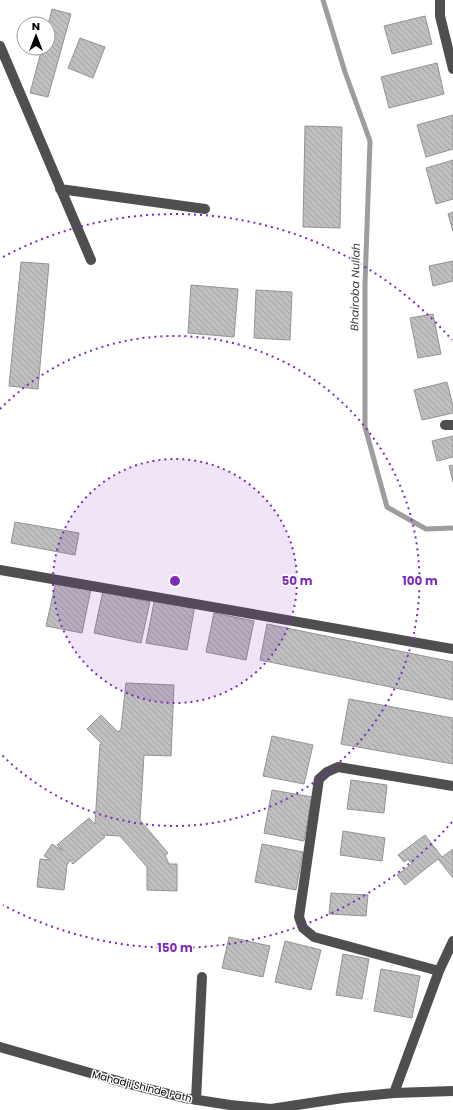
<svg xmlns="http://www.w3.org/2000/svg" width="453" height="1110" font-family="Poppins,sans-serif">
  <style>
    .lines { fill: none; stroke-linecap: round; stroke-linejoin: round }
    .stream { stroke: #9d9d9d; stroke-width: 5 }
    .building { fill: url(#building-back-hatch); stroke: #939393 }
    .minor { stroke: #4f4f4f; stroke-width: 10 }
    .ring { fill: none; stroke: #7b2cbf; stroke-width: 2; stroke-dasharray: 2 4 }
    .labels { text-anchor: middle; stroke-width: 3; stroke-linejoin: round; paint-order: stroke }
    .street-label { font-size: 10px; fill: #000; stroke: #fff }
    .water-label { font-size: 11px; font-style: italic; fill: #3e3e3e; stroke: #fff }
    .centre { fill: #7b2cbf; stroke: #fff; stroke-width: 2 }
    .ring-label { font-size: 12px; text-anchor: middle; font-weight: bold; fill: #7b2cbf; stroke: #fff; stroke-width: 3; stroke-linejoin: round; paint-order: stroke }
  </style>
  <defs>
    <pattern id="building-back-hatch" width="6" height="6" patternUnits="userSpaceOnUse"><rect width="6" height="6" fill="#bfbfbf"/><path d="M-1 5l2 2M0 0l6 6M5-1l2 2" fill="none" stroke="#a2a2a2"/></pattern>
  </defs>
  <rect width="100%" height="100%" fill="#fff"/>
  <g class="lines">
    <path class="stream" d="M323,0L345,72L370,141L365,284V427L387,507L426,529L453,528"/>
  </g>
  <path class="building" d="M52,9L71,14L48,97L30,93L42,48H48V25Z
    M425,16L432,44L392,54L384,26Z
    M80,38L105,47L93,78L68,68Z
    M437,63L444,94L389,108L381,77Z
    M453,115V149L426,157L417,125Z
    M305,126L342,127L340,228L303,227Z
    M453,160V199L436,204L426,168Z
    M453,212V231L448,214Z
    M453,261V281L433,286L429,266Z
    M21,262L49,264L38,389L9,386Z
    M191,285L238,289L234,337L188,333Z
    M256,290L292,292L290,340L254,338Z
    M433,314L441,354L418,358L410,318Z
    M447,382L453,406V413L422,420L414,390Z
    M453,436V457L437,461L432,441Z
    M453,465V482L449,466Z
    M15,522L79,533L75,555L11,543Z
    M56,581L91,589L82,633L46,626Z
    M103,591L150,602L141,643L94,633Z
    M155,597L195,605L187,650L146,643Z
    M214,613L254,621L246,660L206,652Z
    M267,624L453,662V700L260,660Z
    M126,683L174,685L171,756L144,755L140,820L168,853L165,855L169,864H177V891L147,890V867L120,836L103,835L105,837L73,864L70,860L67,865L64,890L37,887L40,859L51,860L44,856L52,844L63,851L57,845L89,818L95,824L100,744H102L87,729L101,715L118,732L121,729Z
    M349,699L453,718V764L341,744Z
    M272,736L313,745L304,784L263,776Z
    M351,780L387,785L384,813L347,809Z
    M272,790L312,797L304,841L264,833Z
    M343,831L385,838L382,861L340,855Z
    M425,835L442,857L453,849V878L438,859L405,885L397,875L412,864L408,859L404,862L398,855Z
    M262,844L303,852L296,890L255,882Z
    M331,893L368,895L366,916L329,914Z
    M229,937L270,946L263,977L222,968Z
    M285,941L321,950L311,990L275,982Z
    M343,954L369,959L362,999L336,995Z
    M381,969L420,976L412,1018L374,1011Z"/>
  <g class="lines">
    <path class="minor" d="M440,0V16L453,69
      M0,46L91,260
      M60,189L205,209
      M445,425H453
      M0,570L453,649
      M439,971L314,937L303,928L299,917L319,779L327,772L338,767L453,786
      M0,1047L125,1083L185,1098L230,1105L271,1109L343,1098L394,1093L453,1091
      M394,1093L439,971L453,941
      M196,1100L202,977"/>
  </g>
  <circle cx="175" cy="581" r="122" fill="#7b2cbf" fill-opacity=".12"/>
  <g class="ring">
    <circle cx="175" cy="581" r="122"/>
    <path d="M0 409A245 245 0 1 1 0 753"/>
    <path d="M452 822A367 367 0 0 1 3 905M3 257A367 367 0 0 1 452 340"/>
  </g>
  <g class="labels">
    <g class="street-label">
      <text transform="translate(142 1086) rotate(14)" y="4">Mahadji Shinde Path</text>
    </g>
    <g class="water-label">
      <text transform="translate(355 287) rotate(-89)" y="4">Bhairoba Nullah</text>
    </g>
  </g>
  <circle cx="175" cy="581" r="6" class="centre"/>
  <g class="ring-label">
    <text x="297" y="585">50 m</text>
    <text x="420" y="585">100 m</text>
    <text x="175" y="952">150 m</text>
  </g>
  <g transform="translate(36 36)"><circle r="19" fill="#ffffff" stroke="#999999"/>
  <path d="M0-3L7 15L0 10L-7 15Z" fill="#000000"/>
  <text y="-6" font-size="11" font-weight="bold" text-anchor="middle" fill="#000000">N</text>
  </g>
</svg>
